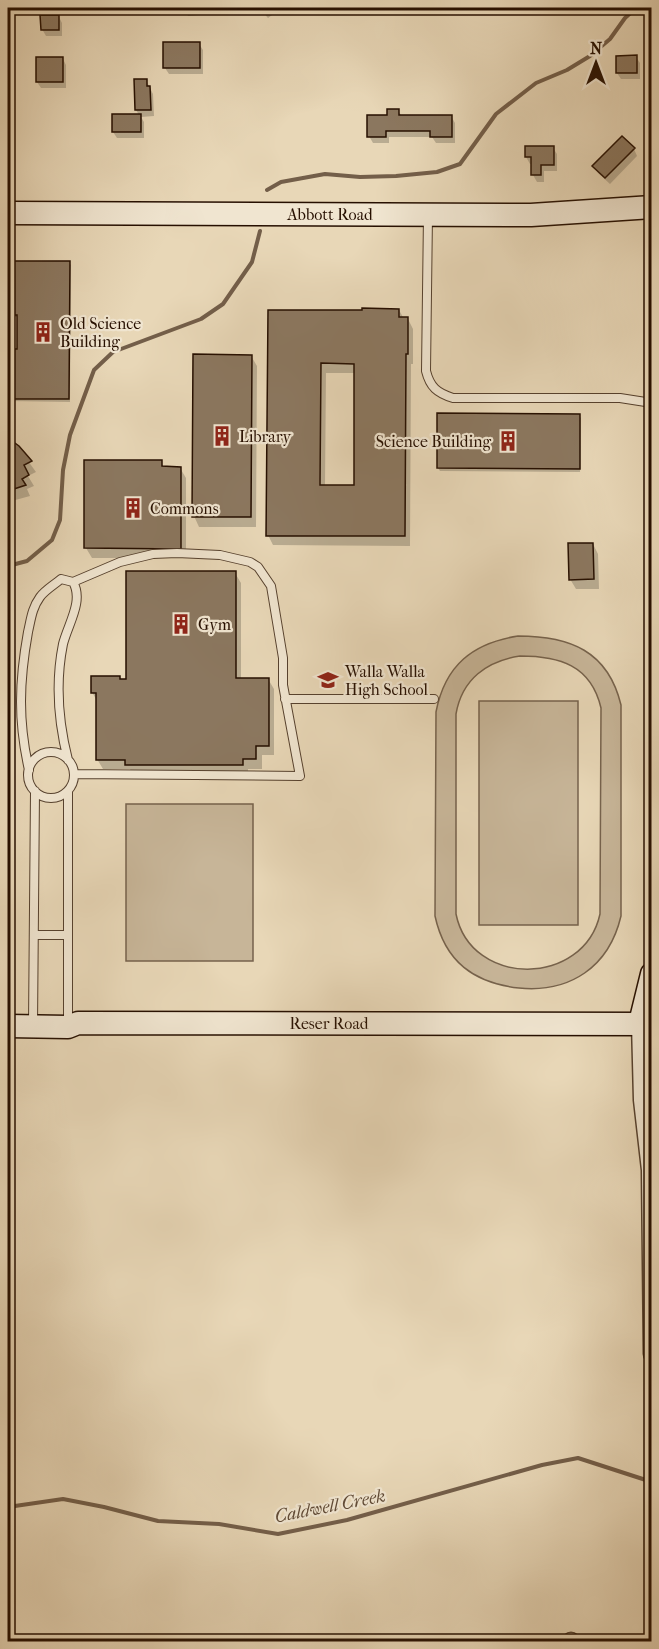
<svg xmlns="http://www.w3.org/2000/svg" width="659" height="1649" font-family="'IM FELL French Canon',serif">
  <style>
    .green { fill: #c7b598; stroke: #76624c; stroke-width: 1.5; fill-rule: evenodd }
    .shadow { fill: #0003; fill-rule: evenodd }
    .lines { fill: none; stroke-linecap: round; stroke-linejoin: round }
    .stream { stroke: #735e49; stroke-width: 4 }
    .building { fill: #8b775f; stroke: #260f00; stroke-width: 1.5; fill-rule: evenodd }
    .lane-casing { stroke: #56412e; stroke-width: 10 }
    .street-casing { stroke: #56412e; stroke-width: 19 }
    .secondary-casing { stroke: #260f00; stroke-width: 25 }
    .lane { stroke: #f0e5d0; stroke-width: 8 }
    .street { stroke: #f0e5d0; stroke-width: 16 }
    .secondary { stroke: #f0e5d0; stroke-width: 22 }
    .labels { text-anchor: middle; stroke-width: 4.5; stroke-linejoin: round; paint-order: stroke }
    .street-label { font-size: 16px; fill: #260f00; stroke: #f0e5d0 }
    .poi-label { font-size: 16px; fill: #260f00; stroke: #f0e5d0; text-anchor: start }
    .water-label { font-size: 18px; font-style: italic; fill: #604a36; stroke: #f0e5d0 }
  </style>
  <rect width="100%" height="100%" fill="#e8d7b7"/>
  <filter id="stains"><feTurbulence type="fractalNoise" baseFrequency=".00333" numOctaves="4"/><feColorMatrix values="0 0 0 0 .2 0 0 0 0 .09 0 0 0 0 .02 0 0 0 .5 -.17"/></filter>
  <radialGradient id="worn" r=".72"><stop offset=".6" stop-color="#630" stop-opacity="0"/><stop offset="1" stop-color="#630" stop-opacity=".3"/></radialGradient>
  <path class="green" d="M518,636C570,636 608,651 621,705V916C609,967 570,993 519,988C474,983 445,962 435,916L436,712C445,665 473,643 518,636ZM520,656C559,656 591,665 601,708L600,914C584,987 471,988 456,914V714C462,679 487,661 520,656Z
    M479,701H578V925H479Z
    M126,804H253V961H126Z"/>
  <path class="shadow" d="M184,8H201V15L188,16Z
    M259,8H273L276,12L268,18Z
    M59,17L62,23V36H46L42,29Z
    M199,44L203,50V74H169L165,68Z
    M636,57L640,63V79H621L617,73Z
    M63,59L66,65V88H41L37,82Z
    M146,80L153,94L154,116L141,117L144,122V138H117L113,132L139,115L136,110Z
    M398,111L402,116H451L455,123V143H436L432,137H389V143H373L369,136L389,116Z
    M553,148L557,154V171H544V182H537L533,175V164H530L526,157Z
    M634,149L637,156L610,184L598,173L594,166Z
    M8,262L69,263L71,265L70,402L8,401V350H18V317H8Z
    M399,310L404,319H408L413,329V364H411L410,546L273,545L268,535L269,311ZM326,373H356L355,486H325Z
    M251,356L257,366L256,527H199L194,516Z
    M579,416L581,418L580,472L440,471L438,468Z
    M8,440L18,447L36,472L28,476L34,486L27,489L30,496L8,502Z
    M161,462L164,468H180L186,478V558H92L86,548Z
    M593,544L598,554L599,589H576L570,579Z
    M235,573L241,583V679H268L274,689V755H262V769H248V774L133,775L130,769H103L97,759V701L92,692L120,678L121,681H128Z"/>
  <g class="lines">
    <path class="stream" d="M267,190L281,182L325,174L360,177L396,176L437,172L460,164L496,114L536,83L567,70L590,56L610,39L625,18L636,8
      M8,566L27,561L52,540L60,520L63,470L70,435L94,370L113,352L201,319L223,304L252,262L260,231
      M8,1507L63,1499L104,1507L158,1521L219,1524L278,1534L347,1520L542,1465L578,1458L652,1482"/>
  </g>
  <path class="building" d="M40,15H59V30H41Z
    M163,42H200V68H163Z
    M637,55V73H616V56Z
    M36,57H63V82H36Z
    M134,79H147V86H150L151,110H135Z
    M387,109H399V115H452V137H430V131H386V137H367V115H387Z
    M112,114H141V132H112Z
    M622,136L635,148L605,178L592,166Z
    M525,146H554V165H541V175H531V157H525Z
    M8,261H70L69,399H8V349H17V315H8Z
    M362,308L399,309V317H408V354H406L405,536H266L268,310H362ZM321,363L354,364V485H320Z
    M193,354L252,355L251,517H192Z
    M437,413L580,414V469L437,468Z
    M8,438L19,446L32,461L24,465L29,475L22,479L26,485L8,491Z
    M84,460H162V466L181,467V549L84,548Z
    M568,543H593L594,579L569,580Z
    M126,571H236V678H269V746H256V759H243V765H125V760H96V693H91V676H120V679H126Z"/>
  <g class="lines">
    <g class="lane-casing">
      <path id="lane" d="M428,215L426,371C430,387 437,393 453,398H620L652,403
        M73,582L120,562L153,554L177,553L220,555L250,562L258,567L271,586L283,658V685L300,776L74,774
        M285,699H434
        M28 775a23 23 0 1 1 46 0a23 23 0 1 1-46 0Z
        M29,770C18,721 19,682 28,632C31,619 32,608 40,597C45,590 54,585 61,579L73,582C84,601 68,624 63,644C55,684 58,721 68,760
        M34,935H68
        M33,1025L35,791
        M68,1026V791"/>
    </g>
    <g class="street-casing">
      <path id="street" d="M640,1023L642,1100L650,1170L652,1354
        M571,1641V1642"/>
    </g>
    <g class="secondary-casing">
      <path id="secondary" d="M8,213L531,215L652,207
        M640,1023L652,974
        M8,1026L68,1027L78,1023L652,1024"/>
    </g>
    <use href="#lane" class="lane"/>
    <use href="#street" class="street"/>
    <use href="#secondary" class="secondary"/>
  </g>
  <defs>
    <g id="building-bare" transform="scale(1.62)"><path d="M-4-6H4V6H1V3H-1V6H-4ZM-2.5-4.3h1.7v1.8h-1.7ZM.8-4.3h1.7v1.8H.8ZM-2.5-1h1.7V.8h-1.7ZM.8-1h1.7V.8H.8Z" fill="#8f2418" stroke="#f0e5d0" stroke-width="2.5" paint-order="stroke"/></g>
    <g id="school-bare" transform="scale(1.62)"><path d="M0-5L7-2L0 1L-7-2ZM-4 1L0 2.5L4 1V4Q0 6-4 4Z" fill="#8f2418" stroke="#f0e5d0" stroke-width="2.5" paint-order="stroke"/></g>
  </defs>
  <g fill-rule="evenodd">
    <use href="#building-bare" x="43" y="332"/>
    <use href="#building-bare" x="222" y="436"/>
    <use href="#building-bare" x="508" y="441"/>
    <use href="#building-bare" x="133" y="508"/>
    <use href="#building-bare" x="181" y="624"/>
    <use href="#school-bare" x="328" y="680"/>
  </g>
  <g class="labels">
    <g class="street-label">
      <text x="330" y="220">Abbott Road</text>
      <text x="329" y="1029">Reser Road</text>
    </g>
    <g class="poi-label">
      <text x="60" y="329">Old Science<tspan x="60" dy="18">Building</tspan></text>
      <text x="239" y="442">Library</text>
      <text x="491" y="447" text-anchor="end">Science Building</text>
      <text x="150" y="514">Commons</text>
      <text x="198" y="630">Gym</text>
      <text x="345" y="677">Walla Walla<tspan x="345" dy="18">High School</tspan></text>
    </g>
    <g class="water-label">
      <text transform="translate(330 1506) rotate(-11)" y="6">Caldwell Creek</text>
    </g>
  </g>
  <rect width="659" height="1649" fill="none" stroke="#e8d7b7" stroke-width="30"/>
  <rect x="9" y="9" width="641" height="1631" fill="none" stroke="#260f00" stroke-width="3"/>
  <rect x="15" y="15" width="629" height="1619" fill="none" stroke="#260f00" stroke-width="1.5"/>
  <g transform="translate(596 63)" stroke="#f0e5d0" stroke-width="4.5" paint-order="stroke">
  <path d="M0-4.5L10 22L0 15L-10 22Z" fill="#260f00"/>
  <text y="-9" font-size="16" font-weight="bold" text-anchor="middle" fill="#260f00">N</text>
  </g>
  <rect width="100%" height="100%" filter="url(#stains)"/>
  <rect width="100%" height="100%" fill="url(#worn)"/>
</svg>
